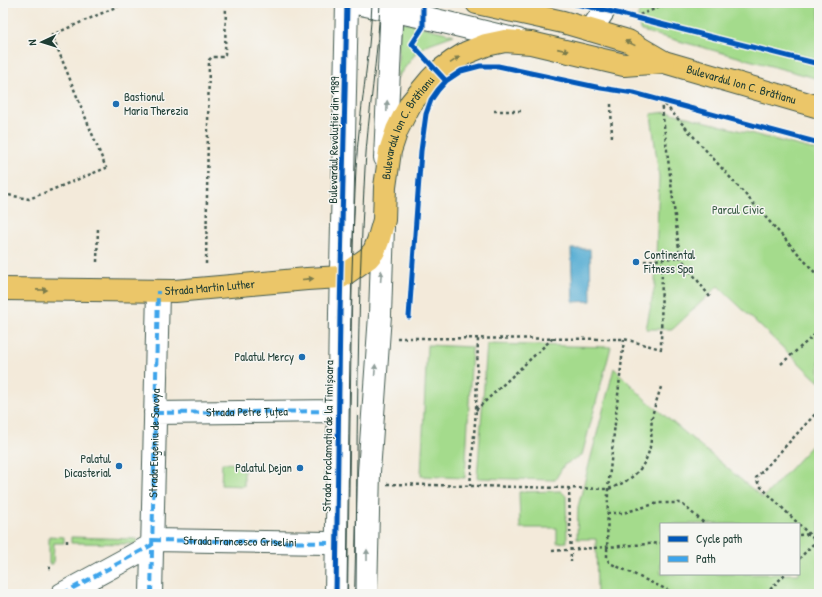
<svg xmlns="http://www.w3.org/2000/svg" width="822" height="597" font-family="'Patrick Hand',sans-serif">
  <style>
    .green { fill: #a4db8c; stroke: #628c60; fill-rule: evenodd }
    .water { fill: #56add3; stroke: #3a7584 }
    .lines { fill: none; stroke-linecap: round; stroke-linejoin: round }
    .minor-casing { stroke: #3f574d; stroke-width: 24 }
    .major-casing { stroke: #3f574d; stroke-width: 24 }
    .path { stroke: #3f574d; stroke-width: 2.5; stroke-dasharray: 3 3; stroke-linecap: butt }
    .minor { stroke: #fff; stroke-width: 22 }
    .major { stroke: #ebc669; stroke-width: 22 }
    .tram { stroke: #1f3d34; stroke-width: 1 }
    .quiet { stroke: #3da4eb; stroke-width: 4; stroke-dasharray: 8 4; stroke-linecap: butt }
    .cycleway-casing { stroke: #f6f6f2; stroke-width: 8 }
    .cycleway { stroke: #0057b8; stroke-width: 5 }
    .oneway { fill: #7b7b4c }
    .oneway2 { fill: #8f9e9a }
    .poi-dot { fill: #1f6fb2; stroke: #f6f6f2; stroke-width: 1.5 }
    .labels { text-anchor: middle; stroke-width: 3; stroke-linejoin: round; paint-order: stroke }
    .street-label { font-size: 12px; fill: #1f3d34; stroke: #f6f6f2 }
    .poi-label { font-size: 12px; fill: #1f3d34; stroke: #f6f6f2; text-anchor: end }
    .park-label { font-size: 12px; fill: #3a5d46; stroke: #f6f6f2 }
  </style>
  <rect width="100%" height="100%" fill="#f6f6f2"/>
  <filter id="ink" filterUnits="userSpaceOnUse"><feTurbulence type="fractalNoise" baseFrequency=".025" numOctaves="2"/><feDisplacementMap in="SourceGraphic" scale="8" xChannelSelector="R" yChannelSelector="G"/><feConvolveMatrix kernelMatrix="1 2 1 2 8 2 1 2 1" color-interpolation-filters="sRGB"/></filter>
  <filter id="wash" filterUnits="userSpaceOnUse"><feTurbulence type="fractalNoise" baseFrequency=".012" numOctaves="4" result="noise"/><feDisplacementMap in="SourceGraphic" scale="16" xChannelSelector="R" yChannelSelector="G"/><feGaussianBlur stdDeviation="0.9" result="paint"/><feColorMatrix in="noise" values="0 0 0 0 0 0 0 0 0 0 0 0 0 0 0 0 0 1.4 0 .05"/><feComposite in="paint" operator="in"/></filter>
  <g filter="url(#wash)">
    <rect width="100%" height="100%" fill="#f3eada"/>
    <path class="green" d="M644,3H819V79L642,31C634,19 638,14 644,3Z
      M400,21L454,35L426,45L416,53L397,78Z
      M668,112L819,151V382L718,286L673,329H646L655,285L659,177L651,114Z
      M487,344L611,347L582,455L564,465L555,480L477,478Z
      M427,345L472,347L465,478L421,476Z
      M614,368L646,400L763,498L819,438V594H597L596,539H577L578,507ZM661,524H799V574H661Z
      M222,463L244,464V486L221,485Z
      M561,491L566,496L567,542L557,543V528H520L519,492Z
      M49,536L64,537V543H54L53,564H49Z
      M71,537L137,539V544L71,543Z"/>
    <path class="water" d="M571,249H590L591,301L573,302Z"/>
  </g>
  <g filter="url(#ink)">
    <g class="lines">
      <g class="minor-casing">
        <path id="minor" d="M356,3L423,17L518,40
          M591,30L609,3
          M385,158L392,3
          M155,413L338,411
          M152,540L328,543
          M62,594L152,545
          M151,594L158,291
          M336,594L340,313L347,3
          M366,594L369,472L380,315L383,227"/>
      </g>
      <g class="major-casing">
        <g id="major">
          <path id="s1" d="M477,3L563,22L628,41L664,62L819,107"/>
          <path id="s2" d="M3,289L175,291L307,279L341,277L368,258L374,251L378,241L384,220L385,187L390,151L397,130L404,116L411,103L431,79L438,72L453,61L466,53L486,45L505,41L531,43L624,65L664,62"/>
        </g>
      </g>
      <path class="path" d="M634,17L670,3
        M661,100L819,277
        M661,101L680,257L710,297
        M611,104L612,139
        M494,111H524
        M3,194L29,199L106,168L52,35L125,3
        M97,262L98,227
        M638,262L680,257
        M206,264L209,60L212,57H223L225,54L226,3
        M397,338L624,339L661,349L662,260
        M624,339L608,489L607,558L609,562L612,564L676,594
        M781,364L819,331
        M476,410L553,338
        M819,410L756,478L759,485L819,544
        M387,484L608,489C633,481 649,466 651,439C652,432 651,424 652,417C654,407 658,397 661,387
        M470,486L476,410L478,338
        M569,488L571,562
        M607,513H623L658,503H681L705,524
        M799,535L810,534
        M67,543V537
        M552,551L661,543
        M799,559L819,538
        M48,568H53
        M766,594L785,574"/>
      <use href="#minor" class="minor"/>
      <use href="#major" class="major"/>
      <path class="tram" d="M347,594C349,452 349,310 356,168C359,113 370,58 372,3
        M356,594C357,452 357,310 365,168C368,113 378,58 380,3"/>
      <g class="quiet">
        <path id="s3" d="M155,413L338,411"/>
        <path id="s4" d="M152,540L328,543"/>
        <path d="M62,594L152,545"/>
        <path id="s5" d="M151,594L158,291"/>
      </g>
      <g class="cycleway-casing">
        <path id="cycleway" d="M423,3V27L412,44L446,81
          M571,3L605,10L819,64
          M409,317L421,151L426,114L431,100L438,90L446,81L461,71L480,66H498L601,88L634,93L819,143
          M336,594L340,313L347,3"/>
      </g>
      <use href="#cycleway" class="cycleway"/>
    </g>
    <defs><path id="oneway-solid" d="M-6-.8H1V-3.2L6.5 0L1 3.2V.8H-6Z"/></defs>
    <g class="oneway">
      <use href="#oneway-solid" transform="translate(630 43) rotate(-154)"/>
      <use href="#oneway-solid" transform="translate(563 50) rotate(13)"/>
      <use href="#oneway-solid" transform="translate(455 60) rotate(-34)"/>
      <use href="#oneway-solid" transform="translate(308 279) rotate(-5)"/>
      <use href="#oneway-solid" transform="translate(42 290) rotate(1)"/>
    </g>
    <g class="oneway2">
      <use href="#oneway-solid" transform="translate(387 106) rotate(-88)"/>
      <use href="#oneway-solid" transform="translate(381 276) rotate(-86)"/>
      <use href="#oneway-solid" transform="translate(375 370) rotate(-86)"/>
      <use href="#oneway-solid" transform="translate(367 555) rotate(-90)"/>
    </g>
  </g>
  <g class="poi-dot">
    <circle cx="116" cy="104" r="4"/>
    <circle cx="636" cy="262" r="4"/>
    <circle cx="302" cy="357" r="4"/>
    <circle cx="119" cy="466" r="4"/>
    <circle cx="300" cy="468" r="4"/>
  </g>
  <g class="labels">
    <g class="street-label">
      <text dy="4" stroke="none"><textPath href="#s1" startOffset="278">Bulevardul Ion C. Brătianu</textPath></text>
      <text dy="4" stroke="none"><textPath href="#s2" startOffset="511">Bulevardul Ion C. Brătianu</textPath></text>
      <text transform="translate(334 140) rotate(-89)" y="4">Bulevardul Revoluției din 1989</text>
      <text dy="4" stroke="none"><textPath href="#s2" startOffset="207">Strada Martin Luther</textPath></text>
      <text dy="4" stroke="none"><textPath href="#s3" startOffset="92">Strada Petre Țuțea</textPath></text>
      <text transform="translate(328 436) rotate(-89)" y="4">Strada Proclamația de la Timișoara</text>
      <text dy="4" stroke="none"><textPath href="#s5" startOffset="151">Strada Eugeniu de Savoya</textPath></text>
      <text dy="4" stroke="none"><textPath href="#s4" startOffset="88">Strada Francesco Griselini</textPath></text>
    </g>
    <g class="poi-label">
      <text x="124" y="101" text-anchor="start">Bastionul<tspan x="124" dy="14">Maria Therezia</tspan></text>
      <text x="644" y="259" text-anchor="start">Continental<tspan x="644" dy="14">Fitness Spa</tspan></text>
      <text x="294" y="361">Palatul Mercy</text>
      <text x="111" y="463">Palatul<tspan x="111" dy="14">Dicasterial</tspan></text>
      <text x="292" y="472">Palatul Dejan</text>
    </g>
    <g class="park-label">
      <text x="738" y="214">Parcul Civic</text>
    </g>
  </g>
  <rect width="822" height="597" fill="none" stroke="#f6f6f2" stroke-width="16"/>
  <rect x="660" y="523" width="140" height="52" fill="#f6f6f2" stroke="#a0aca6"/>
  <rect x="668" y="536" width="20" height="6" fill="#0057b8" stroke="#a0aca6"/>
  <text x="696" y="543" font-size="12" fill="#1f3d34">Cycle path</text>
  <rect x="668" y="556" width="20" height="6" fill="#3da4eb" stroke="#a0aca6"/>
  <text x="696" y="563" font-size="12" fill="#1f3d34">Path</text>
  <g transform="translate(42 42) rotate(266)" stroke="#f6f6f2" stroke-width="3" paint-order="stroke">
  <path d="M0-3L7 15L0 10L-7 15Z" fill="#1f3d34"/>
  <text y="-6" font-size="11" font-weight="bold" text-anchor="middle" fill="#1f3d34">N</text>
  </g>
</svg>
